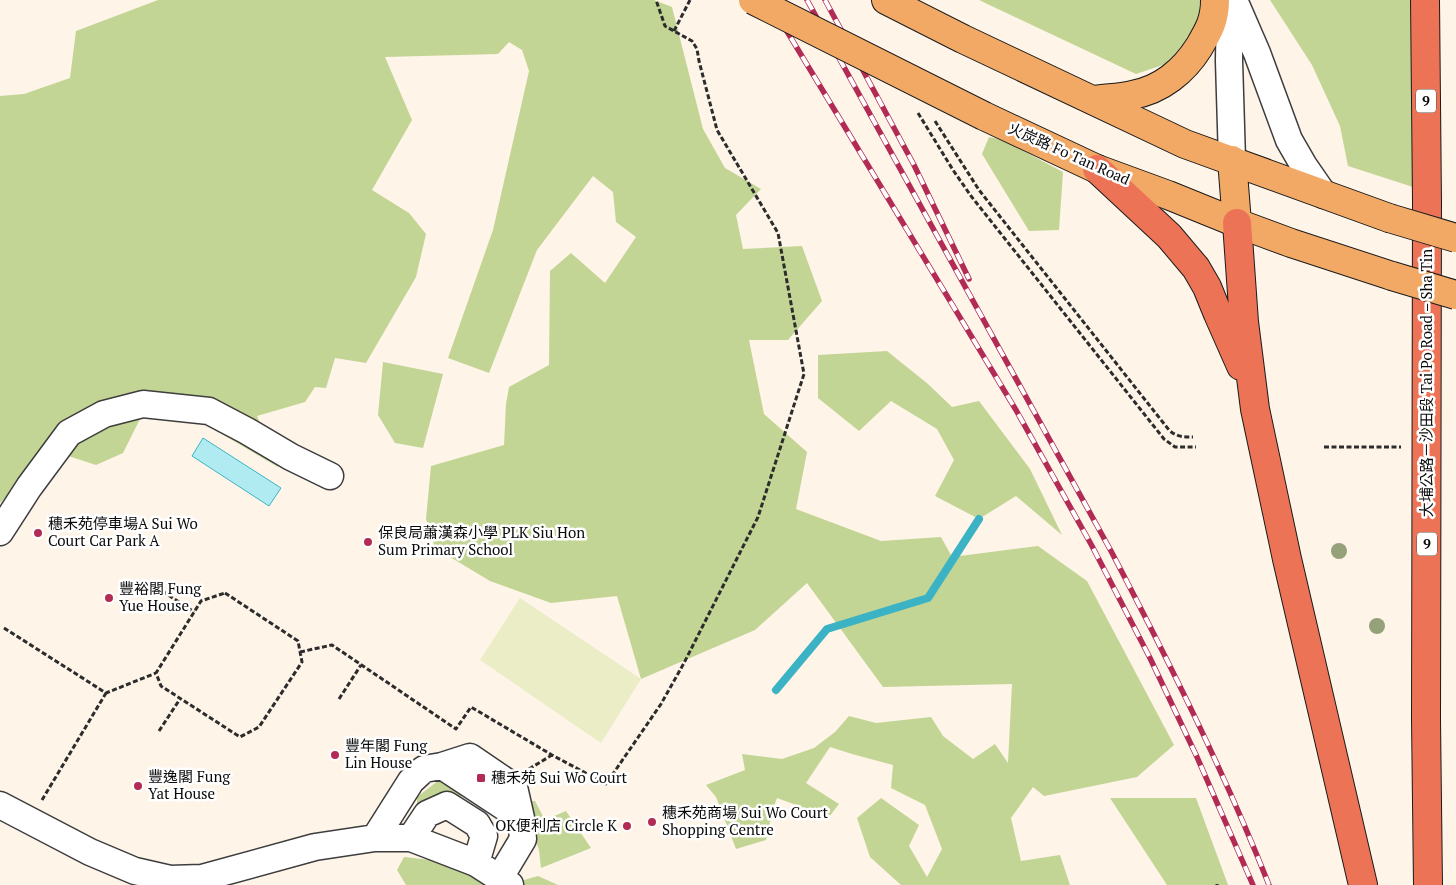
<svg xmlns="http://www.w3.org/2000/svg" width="1456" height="885" font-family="'PT Serif','Noto Sans TC',serif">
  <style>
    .forest { fill: #c3d595 }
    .pitch { fill: #eaedc6 }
    .water { fill: #b0ebf2; stroke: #3bb3c5 }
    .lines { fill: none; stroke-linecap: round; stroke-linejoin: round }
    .stream { stroke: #3bb3c5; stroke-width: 8 }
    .minor-casing { stroke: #3d3d3d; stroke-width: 29 }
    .major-casing { stroke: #1b1b1b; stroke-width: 30 }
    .highway-casing { stroke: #1b1b1b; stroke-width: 30 }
    .path { stroke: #2c2c2c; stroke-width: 3; stroke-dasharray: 5 2.5; stroke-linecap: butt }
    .minor { stroke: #fff; stroke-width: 26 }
    .major { stroke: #f1a965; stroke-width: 28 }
    .highway { stroke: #ed7357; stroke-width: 28 }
    .rail-casing { stroke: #b12b55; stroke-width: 5.5 }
    .rail { stroke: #fff; stroke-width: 4; stroke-dasharray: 11; stroke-linecap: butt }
    .major-bridge-casing { stroke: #1b1b1b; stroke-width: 30; stroke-linecap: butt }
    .major-bridge { stroke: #f1a965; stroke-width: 28 }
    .tree { fill: #94a179 }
    .poi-dot { fill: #b12b55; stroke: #fff; stroke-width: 2 }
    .labels { text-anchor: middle; stroke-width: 5; stroke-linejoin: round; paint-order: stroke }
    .shield { fill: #fff; stroke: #545454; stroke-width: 1 }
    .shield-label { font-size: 14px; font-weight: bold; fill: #0a0a0a }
    .street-label { font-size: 15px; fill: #0a0a0a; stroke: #fff }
    .poi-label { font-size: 15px; fill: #0a0a0a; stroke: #fff; text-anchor: start }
  </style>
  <rect width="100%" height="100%" fill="#fef4e8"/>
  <path class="forest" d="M158,0H654L672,7L703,129L725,168L761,189L736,215L743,249L802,246L822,301L788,340H749L764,414L807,452L796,509L881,541L941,537L952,557L1038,546L1087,581L1174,745L1137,777L1044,796L1033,787L1011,818L1021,861L1060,855L1070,885H901L870,857L857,818L881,798L919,825L909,846L927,877L942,849L925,805L891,788L893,765L852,754L830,747L806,783L839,804L829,817L777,798L773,809L766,840L736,849L716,797L706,785L745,770L742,754L782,759L814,748L835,732L849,716L876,723L931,717L943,736L973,759L995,744L1008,763L1012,684L883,687L807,583L755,630L641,679L617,596L551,603L490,581L435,548L426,519L431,466L504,445L506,404L509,387L549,365L550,271L571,253L605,283L636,237L616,222L613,192L593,176L537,250L489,373L448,358L493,230L529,71L522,50L509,42L498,54L385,57L412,120L372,190L409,213L426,234L416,277L366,363L335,358L326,388L315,387L305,402L257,416L278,467L203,423L143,413L123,453L96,465L53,451L0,503V96L24,94L70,78L76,31Z
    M979,0H1200L1199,19L1172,62L1136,74Z
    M1270,0H1414V101L1413,187L1348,166L1340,126L1312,65Z
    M989,137L1003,140L1063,172L1059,230L1029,231L982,154Z
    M887,351L928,384L952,407L979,401L1030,469L1062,535L1016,496L979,519L935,496L954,460L937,429L891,401L859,431L818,398V355Z
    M383,362L443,374L423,448L395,443L378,415Z
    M443,777L463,792L449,817L417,812V797Z
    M1110,798H1196L1228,885H1167Z
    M508,800L535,801L545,820L566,811L591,848L541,868L539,850L535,838Z
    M404,857L440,861L490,885H406L397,870Z
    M538,876L558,885H506Z"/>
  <path class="pitch" d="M520,598L641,679L601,743L480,660Z"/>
  <path class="water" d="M203,438L281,488L269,506L192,456Z"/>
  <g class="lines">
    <path class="stream" d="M776,690L827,629L928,598L979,519"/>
    <g class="minor-casing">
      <path id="minor" d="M1230,0L1229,61L1232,160
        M1234,0L1257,53L1289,140L1304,166L1324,195
        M0,532L29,487L69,433L104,414L143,404L209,411L247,431L291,457L330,476
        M442,766L521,818
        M0,805L90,852L135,871L170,879L202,878L315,847L375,838H411L476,863L510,885
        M375,838L411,781L424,769L442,766L470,757L514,787L521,818L523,839L499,879
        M411,838L427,814L447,805L477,824L484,836L476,863"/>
    </g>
    <g class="major-casing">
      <path id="major" d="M886,0L963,39L1185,144L1389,218
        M1094,100C1106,98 1120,98 1132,95C1161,90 1184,71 1199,47C1209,30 1215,20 1215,0
        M984,116L1097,169L1168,195L1237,223L1291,243L1392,276
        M1232,160L1237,223"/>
    </g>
    <g class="highway-casing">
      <path id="highway" d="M1425,0L1427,202L1426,720L1428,885
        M1097,169L1169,236L1196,268L1207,287L1218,314L1241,366
        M1237,223L1244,322L1255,409L1287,559L1363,885"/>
    </g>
    <path class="path" d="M674,31L690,0
      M918,113L953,170L971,196L1164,439L1175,447H1196
      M935,121L979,190L1169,430C1176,437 1184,437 1193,437
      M1324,447H1401
      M156,587L194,612
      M225,593L298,641L302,662L259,727L240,737L161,686L156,673L201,601Z
      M4,628L106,693L156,673
      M300,652L332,645L456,729L471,707L552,755L606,784L661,704L684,663L758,517L804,374L778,233L717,130L699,61L697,49L692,41L665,26L656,0
      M339,699L361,665
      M159,731L180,699
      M529,769L552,755
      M42,800L106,693
      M1217,884V885"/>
    <use href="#minor" class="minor"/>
    <use href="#major" class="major"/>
    <use href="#highway" class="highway"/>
    <g class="rail-casing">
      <path id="rail" d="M768,0L1016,410L1092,546L1150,658L1197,757L1253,885
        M807,0L1111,551C1168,660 1224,771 1269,885
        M825,0L914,165L969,279"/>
    </g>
    <use href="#rail" class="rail"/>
    <g class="major-bridge-casing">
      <path id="major-bridge" d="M753,0L984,116
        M1389,218L1456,238
        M1392,276L1456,295"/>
    </g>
    <use href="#major-bridge" class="major-bridge"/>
  </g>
  <g class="tree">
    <circle cx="1339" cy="551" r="8"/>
    <circle cx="1377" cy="626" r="8"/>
  </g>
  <g class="poi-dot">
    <circle cx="38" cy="533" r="5"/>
    <circle cx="368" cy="542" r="5"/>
    <circle cx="109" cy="598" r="5"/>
    <circle cx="335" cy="755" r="5"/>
    <rect x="476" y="773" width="10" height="10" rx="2.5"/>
    <circle cx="138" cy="786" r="5"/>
    <circle cx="652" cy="822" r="5"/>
    <circle cx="627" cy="826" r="5"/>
  </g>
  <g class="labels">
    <g class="shield">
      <rect x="1416" y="89.5" width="20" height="23" rx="4"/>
      <rect x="1417" y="532.5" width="20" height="23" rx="4"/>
    </g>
    <g class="shield-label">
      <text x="1426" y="106">9</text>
      <text x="1427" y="549">9</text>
    </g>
    <g class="street-label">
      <text transform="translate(1069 154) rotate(24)" y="5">火炭路 Fo Tan Road</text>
      <text transform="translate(1427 383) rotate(-90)" y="5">大埔公路－沙田段 Tai Po Road – Sha Tin</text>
    </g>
    <g class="poi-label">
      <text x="48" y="529">穗禾苑停車場A Sui Wo<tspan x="48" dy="17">Court Car Park A</tspan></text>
      <text x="378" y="538">保良局蕭漢森小學 PLK Siu Hon<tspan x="378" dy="17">Sum Primary School</tspan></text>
      <text x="119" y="594">豐裕閣 Fung<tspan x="119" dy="17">Yue House</tspan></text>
      <text x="345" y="751">豐年閣 Fung<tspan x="345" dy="17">Lin House</tspan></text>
      <text x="148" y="782">豐逸閣 Fung<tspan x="148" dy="17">Yat House</tspan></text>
      <text x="491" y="783">穗禾苑 Sui Wo Court</text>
      <text x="662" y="818">穗禾苑商場 Sui Wo Court<tspan x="662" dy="17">Shopping Centre</tspan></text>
      <text x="617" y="831" text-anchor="end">OK便利店 Circle K</text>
    </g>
  </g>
</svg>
